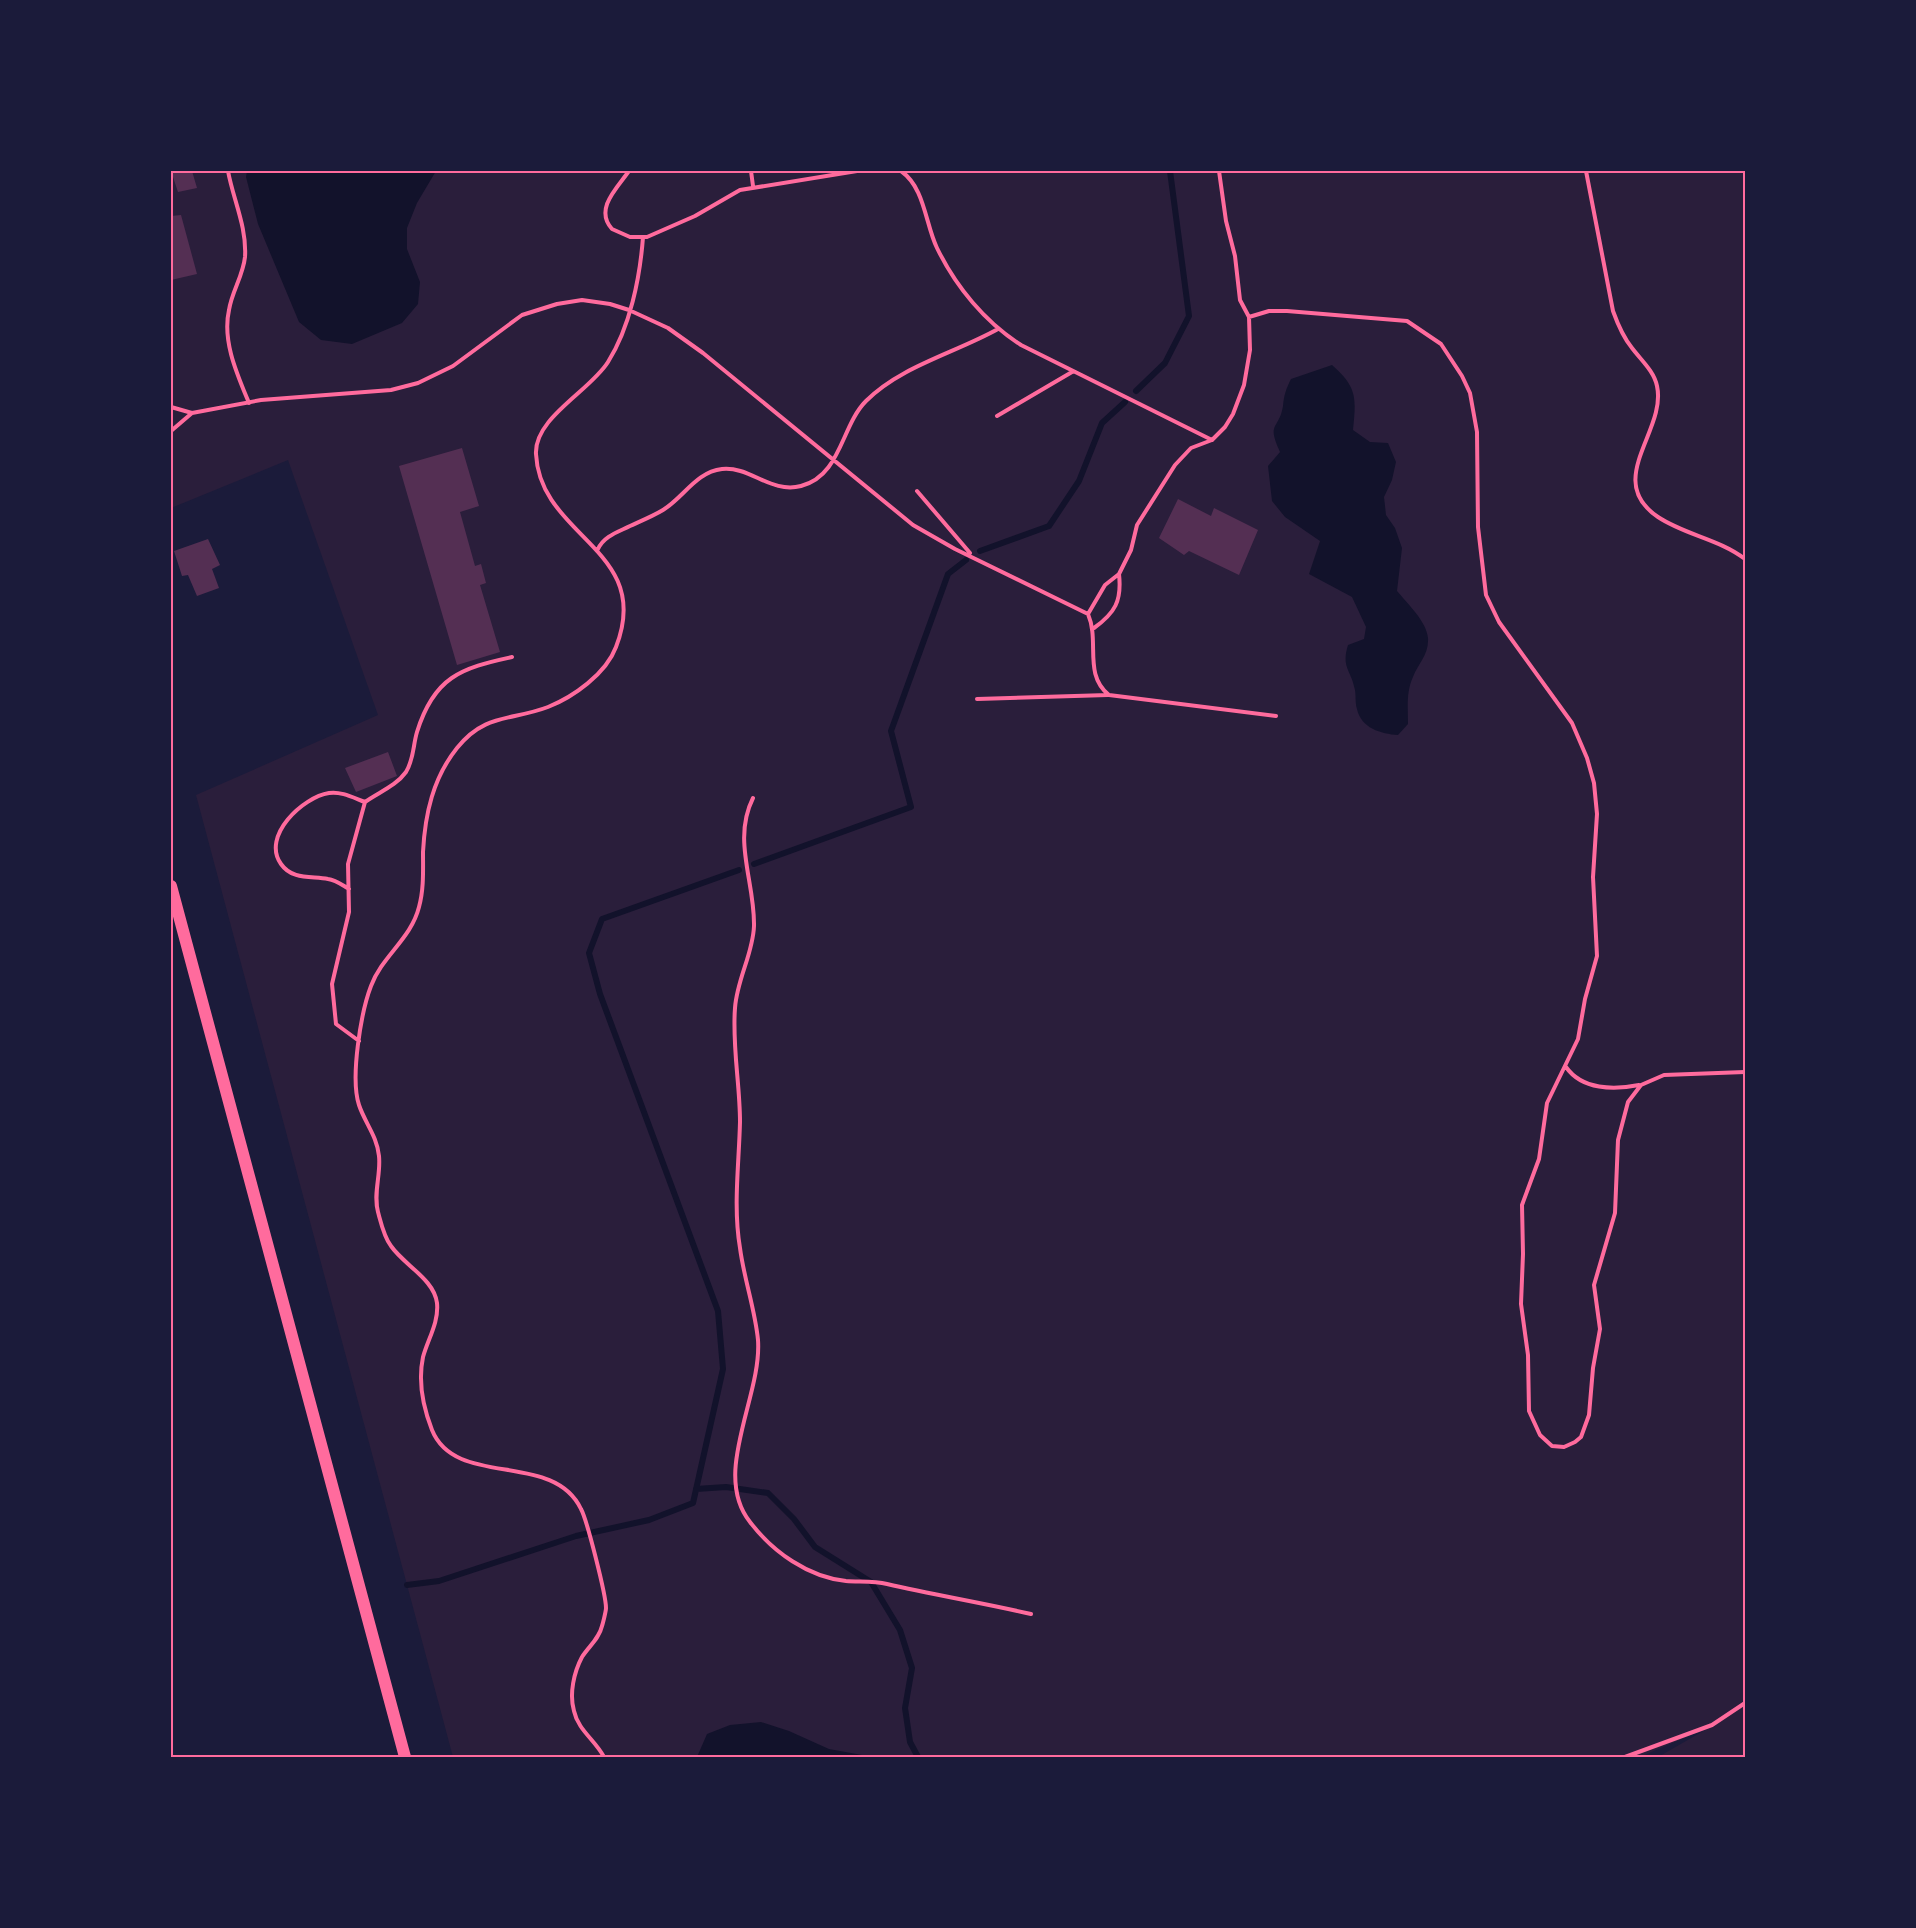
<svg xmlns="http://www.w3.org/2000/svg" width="1916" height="1928" font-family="Karla,sans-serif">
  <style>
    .green { fill: #2a1e3b }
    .water { fill: #12122b }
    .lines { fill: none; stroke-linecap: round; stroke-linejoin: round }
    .stream { stroke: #12122b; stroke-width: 6 }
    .building { fill: #542f53 }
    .service { stroke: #ff6b9d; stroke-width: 4 }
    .secondary { stroke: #ff6b9d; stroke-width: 12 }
    .neatline { fill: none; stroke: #ff6b9d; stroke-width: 2 }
  </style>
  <rect width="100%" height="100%" fill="#1b1b3a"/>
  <path class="green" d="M171,171H1745V1757H1658L1714,1725L1640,1757H453L196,795L378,715L288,460L171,508Z"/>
  <path class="water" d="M247,171H436L417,203L407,228V249L420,282L418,304L402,323L352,344L321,340L299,322L258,224L246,177Z
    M1332,365C1358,388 1356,398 1353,430L1370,442L1388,443L1396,462L1392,480L1384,497L1386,515L1395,528L1402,548L1397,591C1407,603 1427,622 1428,638C1429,655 1418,663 1413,677C1406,692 1408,708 1408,724L1398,735C1381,734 1361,728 1357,709C1355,703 1356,696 1355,690C1351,669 1341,668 1348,645L1364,639L1366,627L1352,597L1309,574L1320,541L1285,517L1272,501L1268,466L1280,452C1266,422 1279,430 1283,406C1284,395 1286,389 1291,379Z
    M761,1722L789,1731L829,1749L873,1757H697L707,1734L730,1725Z"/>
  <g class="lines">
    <path class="stream" d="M1136,391L1165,363L1189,316L1170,171
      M980,551L1049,526L1079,481L1102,423L1125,402
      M754,864L911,807L891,731L948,574L966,560
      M696,1489L726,1487L768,1493L794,1519L815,1547L871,1582L900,1630L912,1668L905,1708L910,1742L918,1757
      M407,1585L439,1581L576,1536L649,1520L693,1503L723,1369L718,1311L600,994L589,953L602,919L739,870"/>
  </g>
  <path class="building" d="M171,171H192L197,188L178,192Z
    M181,215L197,274L171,280V216Z
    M462,448L479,506L460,512L475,566L481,564L486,583L480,585L500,652L457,665L399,466Z
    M1178,499L1211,516L1214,508L1258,530L1239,575L1189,551L1184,555L1159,538Z
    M208,539L220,565L212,569L219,588L197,596L188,575L182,576L174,551Z
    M388,752L397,776L356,792L345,768Z"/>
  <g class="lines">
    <path class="service" d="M228,171C233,199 247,227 245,257C243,276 232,291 229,310C222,341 237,374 249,403
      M629,171C617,188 594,209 612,229L630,237H647L695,216L740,190L857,171
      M751,171L753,186
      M901,171C925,188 925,223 937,248C956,287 985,322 1021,345L1212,440
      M1586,171L1613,311C1618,325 1623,337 1632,348C1641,360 1654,371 1657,386C1667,431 1603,480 1658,517C1685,535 1719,539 1745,559
      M1249,317L1269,311H1287L1407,321L1441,344L1462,376L1470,393L1477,432L1478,527L1486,595L1499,622L1572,723L1587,758L1594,783L1597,814L1593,877L1597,956L1585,999L1578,1039L1547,1103L1539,1159L1522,1205L1523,1254L1521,1304L1528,1355L1529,1411L1540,1435L1552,1446L1564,1447L1575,1442L1581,1437L1589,1415L1593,1368L1600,1329L1594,1285L1615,1213L1618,1140L1628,1102L1641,1085L1664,1075L1745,1072
      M171,407L192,413L261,400L391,390L418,383L453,366L522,315L557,304L582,300L610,304L629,310L668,328L703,353L913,525L955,549L1088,614C1100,642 1083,674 1109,695L1276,716
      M997,416L1072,372
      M171,431L192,413
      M917,491L970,553
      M598,549C604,536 618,532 630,526C641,521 653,516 663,510C684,497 696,472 722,469C750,466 771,494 801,486C841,476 841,426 866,401C901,366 955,353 998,329
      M1088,614L1105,585L1119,574L1131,550L1137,525L1175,465L1191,448L1212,440L1225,427L1233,414L1244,385L1250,350L1249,317L1240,300L1235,256L1226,221L1219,171
      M1094,628C1115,613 1122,601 1119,574
      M977,699L1108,695
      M753,798C732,840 755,882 754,926C753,954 737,979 735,1008C732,1046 740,1084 740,1122C739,1164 733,1207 740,1248C744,1279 755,1309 758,1340C762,1397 711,1473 750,1522C773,1552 808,1577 846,1581C859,1582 874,1581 887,1584C935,1595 983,1603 1031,1614
      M349,889C342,885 336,880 328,879C311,876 292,880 281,864C261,836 303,797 329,793C341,791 354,798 365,802
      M359,1041L336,1024L332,984L349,912L348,864L365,802C379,792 396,786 406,772C414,759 413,745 417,732C434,677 461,668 512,657
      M1566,1067C1582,1090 1614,1090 1639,1085
      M604,1757C595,1740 578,1730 574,1711C569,1694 574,1672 582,1657C589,1646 599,1639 602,1626C603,1623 606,1611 606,1608C606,1595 587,1520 581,1509C553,1450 456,1489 432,1430C423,1407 418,1381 423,1357C428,1339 439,1322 437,1303C434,1279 404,1265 391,1246C384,1237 381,1223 378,1212C373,1193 381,1175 379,1156C377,1136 365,1123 359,1105C350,1078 361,1012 371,986C382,956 411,939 419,907C424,889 423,870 423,852C425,814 433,778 457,748C485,713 511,721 548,707C573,697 606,674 616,647C654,549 540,538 536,454C534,418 590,391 608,362C630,327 640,278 643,237
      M1625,1757L1712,1725L1745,1703"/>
    <path class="secondary" d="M171,886L405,1757"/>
  </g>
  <rect width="1916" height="1928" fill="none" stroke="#1b1b3a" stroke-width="345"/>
  <rect x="172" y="172" width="1572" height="1584" class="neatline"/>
</svg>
